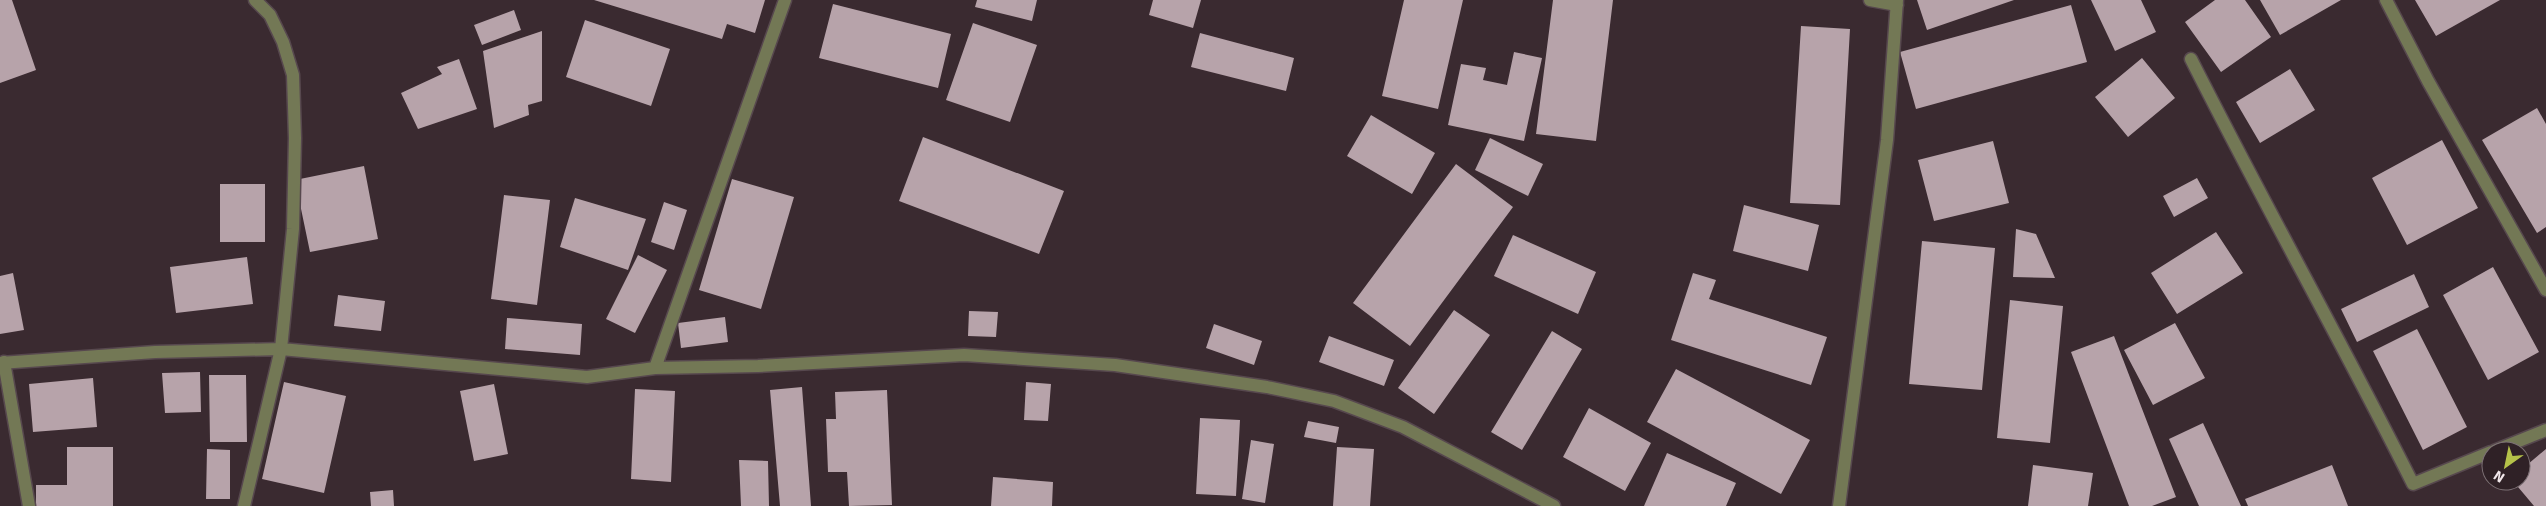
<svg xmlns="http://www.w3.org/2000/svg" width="2546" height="506" font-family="Signika,sans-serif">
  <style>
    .building { fill: #b7a3aa }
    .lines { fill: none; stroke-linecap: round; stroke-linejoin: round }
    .minor-casing { stroke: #57484e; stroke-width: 15 }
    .minor { stroke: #737855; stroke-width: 12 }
  </style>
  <rect width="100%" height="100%" fill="#3a2a30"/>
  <path class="building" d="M0,0H12L36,70L0,83Z
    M594,0H765L755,33L727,24L722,39Z
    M977,0H1037L1032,21L975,7Z
    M1153,0H1201L1193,28L1149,15Z
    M1404,0H1463L1438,109L1382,96Z
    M1553,0H1613L1596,141L1536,134Z
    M1917,0H2014L1927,30Z
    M2091,0H2141L2156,32L2115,51Z
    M2215,0H2245L2271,37L2221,72L2185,22Z
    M2260,0H2341L2280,35Z
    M2415,0H2500L2436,36Z
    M833,4L951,34L938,88L819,58Z
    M2071,5L2087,62L1916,109L1900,52Z
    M514,10L521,30L482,45L474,25Z
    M585,20L670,49L651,106L566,77Z
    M973,23L1037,45L1010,122L946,100Z
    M1801,26L1850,29L1840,205L1790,203Z
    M542,31V101L528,105L529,115L494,128L483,51Z
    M1200,33L1294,58L1286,91L1191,67Z
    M1514,52L1542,58L1524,141L1448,125L1461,64L1486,68L1483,80L1507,85Z
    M2142,58L2175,98L2128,137L2095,97Z
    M459,59L477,109L418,129L401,93L442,74L437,67Z
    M2290,69L2315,110L2260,143L2236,102Z
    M2537,108L2546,124V227L2537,233L2482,140Z
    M1371,115L1435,153L1412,194L1347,156Z
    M923,137L1064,191L1039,254L899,201Z
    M1490,138L1543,164L1528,196L1475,170Z
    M2442,140L2478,208L2407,245L2372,178Z
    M1993,141L2009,203L1934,221L1918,160Z
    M1456,164L1513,207L1410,346L1353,303Z
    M364,166L378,239L310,252L295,180Z
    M2197,178L2208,198L2174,217L2163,196Z
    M732,179L794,197L761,309L699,290Z
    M220,184H265V242H220Z
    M504,195L550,200L537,305L491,299Z
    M575,198L646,219L628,270L560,247Z
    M664,202L687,210L674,250L651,242Z
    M1744,205L1819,225L1808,271L1733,251Z
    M2016,229L2036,234L2055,278L2013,277Z
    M2216,232L2243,273L2177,314L2151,273Z
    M1513,235L1596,272L1578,314L1494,276Z
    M1922,241L1995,248L1982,390L1909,384Z
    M638,255L667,270L635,333L606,319Z
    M247,257L253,304L176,313L170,267Z
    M2493,267L2539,352L2488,380L2443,295Z
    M13,273L24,330L0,334V276Z
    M1693,273L1716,280L1709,299L1827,337L1811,385L1671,340Z
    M2414,274L2429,307L2357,342L2341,309Z
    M338,295L385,301L381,331L334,326Z
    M2010,300L2063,306L2050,443L1997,438Z
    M1454,310L1490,335L1434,414L1398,388Z
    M969,311L998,312L996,337L968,336Z
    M725,317L728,342L681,348L678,323Z
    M507,318L582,324L580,355L505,349Z
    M2175,323L2205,378L2153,405L2124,350Z
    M1214,324L1262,341L1254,365L1206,348Z
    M2417,329L2467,427L2423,450L2373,351Z
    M1552,331L1582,349L1522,450L1491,432Z
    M1329,336L1394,360L1384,386L1319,362Z
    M2114,336L2176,497L2152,506H2129L2071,352Z
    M1676,369L1810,440L1781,494L1647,422Z
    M200,372L201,412L165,413L162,373Z
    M209,375H246L247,442H210Z
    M93,378L97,427L33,432L29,384Z
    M284,382L346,396L324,493L262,479Z
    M1026,382L1051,384L1048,421L1024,420Z
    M494,384L508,454L474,461L460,391Z
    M802,387L811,506H780L770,390Z
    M635,389L675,391L671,482L631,479Z
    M887,390L892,505L849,506L847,472H828L826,419H836L835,392Z
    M1589,408L1651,443L1625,491L1563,457Z
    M1200,418L1240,420L1236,496L1196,494Z
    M1308,421L1339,427L1336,443L1304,437Z
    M2203,423L2241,506H2199L2169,439Z
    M1251,440L1274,444L1265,503L1242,499Z
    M67,447H113V506H36V485H67Z
    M1337,447L1374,449L1370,506H1333Z
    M207,449L230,450V499H206Z
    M2546,449V506H2534L2513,481H2521V470Z
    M1667,453L1736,483L1726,506H1644Z
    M739,460L768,461L769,506H741Z
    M2033,465L2093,473L2088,506H2028Z
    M2332,465L2348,506H2248L2245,499Z
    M993,477L1053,482L1052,506H991Z
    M393,490L394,506H371L370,492Z"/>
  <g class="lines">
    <g class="minor-casing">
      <path id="minor" d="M1870,0L1897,5
        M2386,0L2428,81L2546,290
        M2191,59C2263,202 2341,341 2413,484L2491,452
        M4,362L29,506
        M0,363L155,352L281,349L587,377L655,368L758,366L964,355L1115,365L1267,387L1334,401L1403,427L1554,506
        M655,368L785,0
        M2494,451L2546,430
        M244,506L281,349L293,229L295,138L293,75L283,42L270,15L255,0
        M1839,506L1887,140L1897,0"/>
    </g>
    <use href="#minor" class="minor"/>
  </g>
  <g transform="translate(2506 466) rotate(213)"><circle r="24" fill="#2f2126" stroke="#7d7175"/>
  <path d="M0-4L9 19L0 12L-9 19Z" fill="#b5c249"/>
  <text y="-8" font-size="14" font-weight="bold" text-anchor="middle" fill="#f2e8eb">N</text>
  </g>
</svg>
